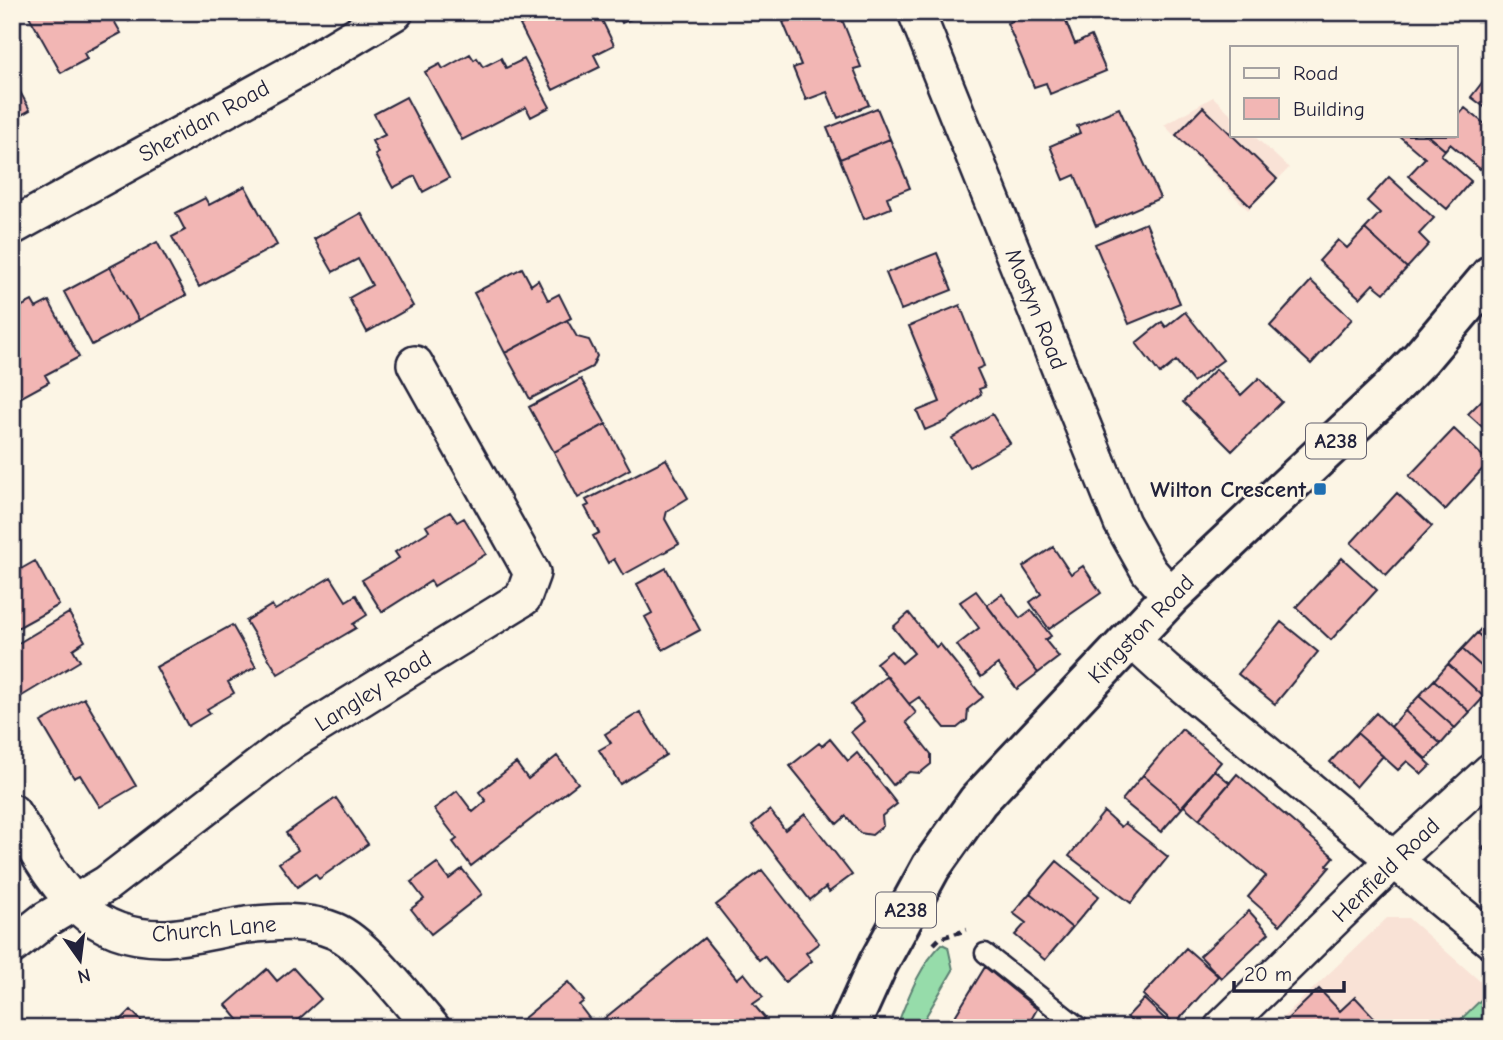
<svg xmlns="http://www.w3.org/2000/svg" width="1503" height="1040" font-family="'Comic Neue',sans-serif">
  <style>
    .built { fill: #f9e2d6 }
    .green { fill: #96dcaa; stroke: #5c7f72; stroke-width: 2 }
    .building { fill: #f2b6b4; stroke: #22223b; stroke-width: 2 }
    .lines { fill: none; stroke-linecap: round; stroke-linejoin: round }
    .lane-casing { stroke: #22223b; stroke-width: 23 }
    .street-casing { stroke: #22223b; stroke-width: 40 }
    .primary-casing { stroke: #22223b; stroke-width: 44 }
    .path { stroke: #22223b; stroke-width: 4.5; stroke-dasharray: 7 5; stroke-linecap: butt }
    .lane { stroke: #fcf5e5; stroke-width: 18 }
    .street { stroke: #fcf5e5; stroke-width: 35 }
    .primary { stroke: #fcf5e5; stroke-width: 38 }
    .poi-dot { fill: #1f6fb2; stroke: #fcf5e5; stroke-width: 2.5 }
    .labels { text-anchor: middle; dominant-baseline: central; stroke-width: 5; stroke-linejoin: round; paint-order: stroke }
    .shield { fill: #fcf5e5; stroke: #63616e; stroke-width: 2 }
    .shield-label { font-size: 21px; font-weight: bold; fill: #22223b }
    .street-label { font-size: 23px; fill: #22223b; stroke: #fcf5e5 }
    .poi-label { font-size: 23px; font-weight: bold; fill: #22223b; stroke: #fcf5e5; text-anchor: end }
  </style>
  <rect width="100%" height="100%" fill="#fcf5e5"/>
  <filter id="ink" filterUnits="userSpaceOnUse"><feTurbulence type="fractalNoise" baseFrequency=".0143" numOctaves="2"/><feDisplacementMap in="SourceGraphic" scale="14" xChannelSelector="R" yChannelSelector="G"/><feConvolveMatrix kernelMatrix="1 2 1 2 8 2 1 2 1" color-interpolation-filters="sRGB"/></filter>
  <g filter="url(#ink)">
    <path class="built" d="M1213 97 1232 115V135H1253L1289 168 1248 210 1164 125Z
      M1387 918H1408L1490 990 1452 1028H1272Z"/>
    <path class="green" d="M942 944 948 947 953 970 919 1028H896C908 998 919 966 942 944Z
      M1490 991 1491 1028H1452Z"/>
    <path class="building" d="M36 12H109L121 33 84 53 87 59 61 73 29 16Z
      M124 12H144L129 21Z
      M545 12H598L614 45 594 55 600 67 553 90 520 25Z
      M617 12H647L622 23Z
      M807 12H839L861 67 854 69 869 105 838 118 827 92 806 100 793 68 801 65 783 22Z
      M1033 12H1062L1075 44 1091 36 1106 71 1050 94 1046 83 1034 87 1007 23Z
      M470 54 474 60 477 58 483 67 501 58 506 68 524 59 550 107 531 117 526 107 462 140 425 72 440 64 443 69Z
      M1491 71V112L1471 97Z
      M12 77 30 110 12 120Z
      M406 97 449 178 423 192 415 176 393 188 375 155 378 153 372 141 385 135 374 114Z
      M1203 107 1277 179 1250 206 1176 135Z
      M877 108 890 139 840 159 827 128Z
      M1119 108 1160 198 1096 226 1075 175 1064 180 1050 146 1080 133 1077 126Z
      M1465 108 1491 129V157L1480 169 1450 144 1445 150 1427 135H1456V118Z
      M1398 135H1427L1445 150 1441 155 1471 181 1447 209 1408 176 1425 158Z
      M890 139 910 188 887 197 891 208 864 219 840 159Z
      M1389 177 1434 218 1419 234 1429 244 1407 268 1365 229 1380 213 1367 201Z
      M245 186 277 245 199 287 172 237 185 230 176 213 205 198 209 205Z
      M361 213 413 306 367 332 349 298 372 285 358 259 333 272 314 239Z
      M1146 223 1180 303 1129 324 1095 244Z
      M1365 229 1407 268 1384 293 1373 284 1360 298 1319 261 1338 240 1347 248Z
      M157 242 186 295 139 320 110 267Z
      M937 253 952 290 901 310 886 273Z
      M110 267 139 320 92 345 64 292Z
      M522 268 531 285 538 280 548 300 559 294 571 318 505 353 474 293Z
      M1311 281 1352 319 1311 364 1270 326Z
      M32 301 36 308 49 301 79 357 45 375 49 382 20 398 12 385V311Z
      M960 305 984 366 977 369 985 387 979 389 981 394 946 421 925 430 917 411 940 402 909 326Z
      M1185 312 1223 360 1193 382 1176 361 1160 374 1136 343 1162 322 1166 327Z
      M567 320 577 337 589 340 597 356 592 367 530 399 505 353Z
      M1216 369 1241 395 1259 378 1282 402 1232 451 1183 402Z
      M581 379 606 424 554 452 529 407Z
      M1491 391V435L1468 414Z
      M992 414 1010 443 969 467 952 438Z
      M606 424 630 469 578 498 554 452Z
      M1454 429 1489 462 1445 510 1409 476Z
      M666 459 688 498 667 511 665 519 679 544 623 575 614 559 608 563 593 536 599 533 585 507 589 505 586 500Z
      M1397 493 1432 526 1386 575 1351 543Z
      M450 512 457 522 464 518 486 554 434 586 431 581 382 612 362 580 399 558 395 552 429 531 426 526Z
      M1053 547 1071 574 1083 566 1101 593 1049 629 1030 602 1041 594 1023 567Z
      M1342 558 1377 590 1331 640 1296 607Z
      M35 561 59 605 12 631V574Z
      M666 568 700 630 663 650 645 617 652 613 637 584Z
      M331 577 346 601 356 595 367 615 353 624 356 628 278 674 246 621 272 605 275 610Z
      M976 591 1038 673 1017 689 998 664 981 677 957 645 979 628 960 602Z
      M1002 594 1020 618 1031 610 1051 636 1045 640 1059 657 1038 673 987 605Z
      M69 613 85 641 73 649 80 661 17 699 12 691V647Z
      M909 613 936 647 940 644 983 697 968 709 967 720 957 728H945L919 697 909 704 876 663 891 651 902 663 914 653 893 627Z
      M1491 618V646L1477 633Z
      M1281 622 1318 652 1275 704 1238 674Z
      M232 625 256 667 228 682 234 693 207 709 210 713 188 726 156 667Z
      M1477 633 1491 646V675L1462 649Z
      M1462 649 1491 675V690L1484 697 1448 664Z
      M1448 664 1484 697 1470 712 1434 680Z
      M887 676 916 713 906 722 931 754V764L920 773 909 772 893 785 851 732 864 721 851 705Z
      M1434 680 1470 712 1455 728 1419 696Z
      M1419 696 1455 728 1441 744 1405 711Z
      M84 698 136 786 100 807 80 775 74 778 41 722Z
      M1405 711 1441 744 1426 759 1391 727Z
      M640 712 666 755 620 784 599 750 611 743 605 734Z
      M1376 713 1431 765 1422 774 1407 761 1398 770 1357 733Z
      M1182 729 1221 762 1182 808 1143 775Z
      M1357 733 1383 756 1356 787 1330 762Z
      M830 739 848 761 857 753 897 804 882 816 883 826 872 835 860 833 846 816 837 824 790 766 819 743 822 746Z
      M557 756 578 783 471 866 453 842 457 839 434 809 457 791 473 812 486 801 479 792 516 763 528 779Z
      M1214 770 1230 783 1199 819 1183 805Z
      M1237 774 1334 857 1327 865 1330 867 1280 925 1248 897 1266 876 1199 819Z
      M1143 775 1182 808 1161 832 1122 800Z
      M336 798 368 844 319 879 315 874 297 887 279 863 298 850 286 833Z
      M770 810 785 830 805 814 852 875 829 892 826 887 810 900 752 825Z
      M1104 812 1121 827 1125 823 1168 857 1131 903 1069 856Z
      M1491 840V857L1482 848Z
      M1057 861 1099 896 1072 928 1030 893Z
      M437 863 449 879 462 869 482 894 431 934 411 909 424 899 411 882Z
      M762 870 819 943 806 953 812 961 785 982 764 956 759 960 716 905Z
      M1030 893 1072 928 1045 960 1015 935 1026 923 1013 913Z
      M1249 911 1269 933 1221 978 1200 956Z
      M704 938 737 979 744 973 763 997 753 1004 765 1018 753 1028H521L518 1023 568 982 584 1001 579 1005 595 1026Z
      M1186 948 1218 976 1175 1024 1143 995Z
      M985 967 1037 1009 1027 1027 1014 1020 1009 1028H970L954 1018Z
      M293 968 321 999 289 1028H245L226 1005 267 969 277 981Z
      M1319 989 1340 1011 1355 997 1384 1028H1278Z
      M1144 999 1172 1026 1170 1028H1139L1127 1017Z
      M131 1010 148 1028H113Z
      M954 1018 970 1028H948Z"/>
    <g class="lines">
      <defs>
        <path id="lane" d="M985 953 1080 1028"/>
        <path id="street" d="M916 12 1122 523 1149 571 1171 596
          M12 227 303 67 395 12
          M1131 639 1165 670 1491 940
          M12 812C52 873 77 938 162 938 190 938 218 929 246 925 275 922 307 919 335 931 365 944 409 1002 432 1028
          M12 946 45 920 106 884 292 741 523 598 532 573 415 364
          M1222 1028 1395 859 1491 771"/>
        <path id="primary" d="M849 1028 878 964 931 867 978 801 1171 596 1389 391 1421 358 1491 275"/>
      </defs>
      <use href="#lane" class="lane-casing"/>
      <use href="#street" class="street-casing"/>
      <use href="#primary" class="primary-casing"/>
      <path class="path" d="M934 944 940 938 967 930"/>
      <use href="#lane" class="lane"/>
      <use href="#street" class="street"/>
      <use href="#primary" class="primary"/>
    </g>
  </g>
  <rect class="poi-dot" x="1313" y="482" width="14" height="14" rx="3.5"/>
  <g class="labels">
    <g class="shield">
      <rect x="1306" y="423.5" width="60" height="35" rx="5"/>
      <rect x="876" y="892.5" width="60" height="35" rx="5"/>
    </g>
    <g class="shield-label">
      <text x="1336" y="441">A238</text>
      <text x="906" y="910">A238</text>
    </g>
    <g class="street-label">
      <text transform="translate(204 121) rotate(-29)">Sheridan Road</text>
      <text transform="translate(1036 309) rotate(68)">Mostyn Road</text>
      <text transform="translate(1141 629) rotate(-46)">Kingston Road</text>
      <text transform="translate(373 691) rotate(-32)">Langley Road</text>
      <text transform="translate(1386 870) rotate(-44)">Henfield Road</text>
      <text transform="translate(214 929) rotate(-5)">Church Lane</text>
    </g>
    <g class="poi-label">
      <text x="1306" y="489">Wilton Crescent</text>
    </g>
  </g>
  <rect width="1503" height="1040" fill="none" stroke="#fcf5e5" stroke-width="42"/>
  <rect x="21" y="21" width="1461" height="998" fill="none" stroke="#22223b" stroke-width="2.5" filter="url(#ink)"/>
  <rect x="1230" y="46" width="228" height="91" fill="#fcf5e5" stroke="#a5a1a1" stroke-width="2"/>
  <rect x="1244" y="68" width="35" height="10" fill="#fcf5e5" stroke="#a5a1a1" stroke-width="2"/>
  <text x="1293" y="80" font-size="21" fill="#22223b">Road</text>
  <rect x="1244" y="98" width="35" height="21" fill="#f2b6b4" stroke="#a5a1a1" stroke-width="2"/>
  <text x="1293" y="116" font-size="21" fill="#22223b">Building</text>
  <g transform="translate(80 960) rotate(166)" stroke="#fcf5e5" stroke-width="5" paint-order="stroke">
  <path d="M0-5L12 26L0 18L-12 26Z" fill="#22223b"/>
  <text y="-10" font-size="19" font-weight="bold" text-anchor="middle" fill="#22223b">N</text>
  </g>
  <path d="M1234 981v10h110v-10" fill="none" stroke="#22223b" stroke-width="3.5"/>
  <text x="1244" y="981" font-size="21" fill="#22223b" stroke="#fcf5e5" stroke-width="5" paint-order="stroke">20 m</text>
</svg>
